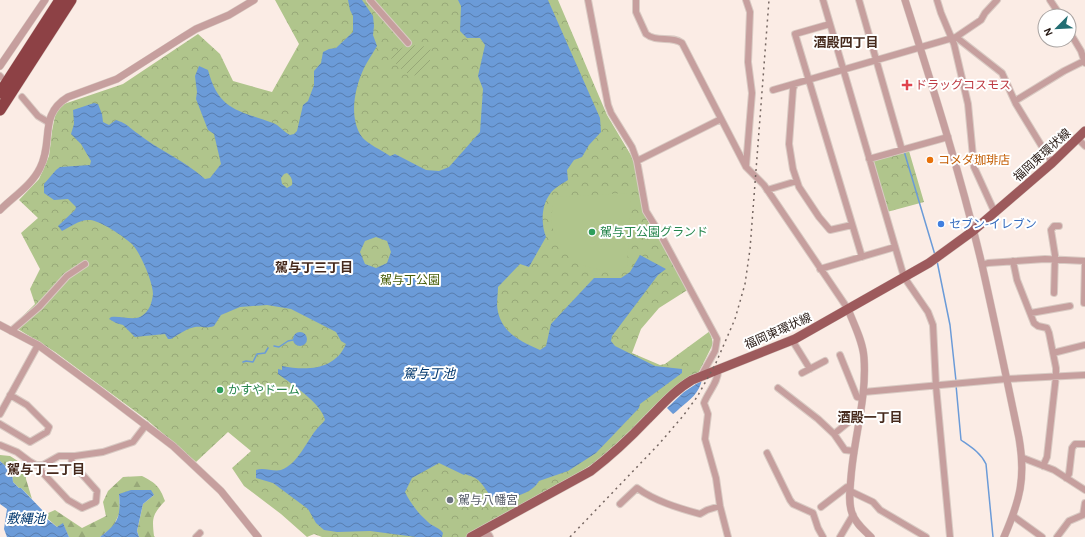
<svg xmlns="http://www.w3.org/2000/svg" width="1085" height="537" font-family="'Alegreya Sans','Noto Sans JP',sans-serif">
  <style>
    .forest { fill: url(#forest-firs) }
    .park { fill: url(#park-crowns) }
    .garden { fill: url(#garden-furrows) }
    .pitch { fill: #b0c58c }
    .water { fill: url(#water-waves); fill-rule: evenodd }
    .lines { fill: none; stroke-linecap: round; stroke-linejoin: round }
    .stream { stroke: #6b9bd8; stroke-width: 1.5 }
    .minor-casing { stroke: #d9cac3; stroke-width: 8 }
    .tertiary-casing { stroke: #d9cac3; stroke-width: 8 }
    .primary-casing { stroke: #d9cac3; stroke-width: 10 }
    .motorway-casing { stroke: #d9cac3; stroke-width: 12 }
    .minor { stroke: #c69f9e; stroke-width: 6 }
    .tertiary { stroke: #c69f9e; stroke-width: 7 }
    .primary { stroke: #9d5a5c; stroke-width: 9 }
    .motorway { stroke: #8d4145; stroke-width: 11 }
    .rail { stroke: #766762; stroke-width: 1.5; stroke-dasharray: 2 4; stroke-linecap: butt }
    .health-dot { fill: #e0444e; stroke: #fff; stroke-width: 1.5 }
    .food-dot { fill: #e8710a; stroke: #fff; stroke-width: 1.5 }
    .shop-dot { fill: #3f7fe0; stroke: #fff; stroke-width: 1.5 }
    .leisure-dot { fill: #2e9e5b; stroke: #fff; stroke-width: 1.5 }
    .worship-dot { fill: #6b7280; stroke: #fff; stroke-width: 1.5 }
    .labels { text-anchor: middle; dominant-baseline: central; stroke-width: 4; stroke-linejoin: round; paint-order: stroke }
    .health-label { font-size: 12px; fill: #be3a42; stroke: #fff; text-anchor: start }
    .street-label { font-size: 12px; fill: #261813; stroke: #fff }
    .food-label { font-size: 12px; fill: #c56008; stroke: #fff; text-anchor: start }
    .shop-label { font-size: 12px; fill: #366cbe; stroke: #fff; text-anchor: start }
    .leisure-label { font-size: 12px; fill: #27864d; stroke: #fff; text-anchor: start }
    .park-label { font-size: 12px; fill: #485e09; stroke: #fff }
    .worship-label { font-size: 12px; fill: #5b616d; stroke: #fff; text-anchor: start }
    .neighbourhood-label { font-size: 13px; font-weight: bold; fill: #45291c; stroke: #fff }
    .water-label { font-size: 13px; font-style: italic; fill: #02376d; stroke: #fff }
  </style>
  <defs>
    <pattern id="forest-firs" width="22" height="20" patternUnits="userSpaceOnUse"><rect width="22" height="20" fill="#b0c58c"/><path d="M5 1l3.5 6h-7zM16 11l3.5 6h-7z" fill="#97a878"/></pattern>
    <pattern id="park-crowns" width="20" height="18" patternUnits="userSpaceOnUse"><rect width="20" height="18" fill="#b0c58c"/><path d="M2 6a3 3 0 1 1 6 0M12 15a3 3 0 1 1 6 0" fill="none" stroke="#97a878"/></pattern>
    <pattern id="garden-furrows" width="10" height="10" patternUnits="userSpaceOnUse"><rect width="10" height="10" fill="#b0c58c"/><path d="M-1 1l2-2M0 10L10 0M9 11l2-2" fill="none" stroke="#97a878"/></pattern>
    <pattern id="water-waves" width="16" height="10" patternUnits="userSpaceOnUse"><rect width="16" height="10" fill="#6b9bd8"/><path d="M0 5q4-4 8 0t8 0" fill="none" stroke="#587dae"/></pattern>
  </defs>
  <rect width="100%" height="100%" fill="#fbece5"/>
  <path class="forest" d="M0 455 10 456 21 463 25 468 26 479 32 499 21 488H19L13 482 12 472 0 461Z
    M142 476C156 483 160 487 165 501 152 515 152 518 154 536L155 537H139L137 531 143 504 154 495 119 494 120 512 113 527 100 537H69L63 524 57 527 47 518 46 514 55 510 82 528 106 516 103 502 108 491 123 477Z"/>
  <path class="park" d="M275 0H558L607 115 635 162 645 211 689 289 659 308 641 329 632 353 660 365 665 364 710 331 713 344 698 374 609 453 565 482 469 536 465 537H322L314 534 307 537 281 514 244 486 232 468 251 451 228 432 196 462 147 420 55 352 13 326 35 304 30 289 40 269 21 233 38 218 19 200 39 179 49 156 52 131 56 111 64 104 123 84 198 34 220 54 233 81 272 92 299 44Z
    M909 151 924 202 887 212 872 161Z"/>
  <path class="garden" d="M409 44 411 46C417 44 426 46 431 50 431 52 430 54 430 56 429 59 431 62 430 65 429 70 425 73 421 74 408 80 398 65 390 57L395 52Z"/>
  <path class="pitch" d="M626 193 631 199 627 266 619 271 600 270 582 265 567 255 557 242 551 222 553 202 557 197Z"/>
  <path class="water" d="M348 0H362L373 16 374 26 373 35 377 46C373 53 368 60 364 68 355 87 348 117 362 137 366 143 383 151 390 156L395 154 426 170 439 171 449 167 480 132 483 89 478 76 485 45 480 38H467L460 31 461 6 458 0H548L600 118 601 132 589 145 582 157 574 160 567 170 568 180C562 184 554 188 550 194 541 206 541 224 546 237L529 267 520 264 498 287C498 295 496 304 498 312 503 334 522 342 540 350L546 346 551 324 594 278H621L630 272 640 255 666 269 658 275 612 336 611 341 615 346 655 366 682 369V373L640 404 639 408 596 453 568 471 539 481C532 493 518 496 506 498H504V494L501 495 503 499C488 499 488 490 480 482 476 477 470 476 465 474L464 475 439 463 412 478 405 492C411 504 418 513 428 522 433 527 439 527 443 533L442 537H416L370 531 337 532 324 530 316 523 308 509 273 483 256 478V470C264 467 273 472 281 470 298 464 306 442 316 430 319 426 322 424 325 420 322 404 292 384 278 374V369L282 370V366C307 371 335 370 346 344L341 341 336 332 291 309 267 305 240 307 221 315 214 326C206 329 203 326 195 327 187 328 178 335 171 339H168L165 334 135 337 123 325 116 323 109 319 111 317C120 315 136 322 143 315 150 310 152 302 153 294 153 282 140 252 132 244 123 236 101 221 90 220 80 219 70 227 62 231L58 226 75 210 76 207 68 199 54 200 44 193V184L56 170 60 167 90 165 91 161 81 144 71 134 74 124 73 110 94 103 98 104 102 114 103 122 109 125 116 120C128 124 127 126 137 133 158 150 184 160 205 179L210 178 221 164 214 134 208 130 196 99 197 92 195 76 199 66 208 70C219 111 238 110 273 123 279 125 284 132 290 135L294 134 297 131 303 105 308 101 314 85V71L321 63 323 52 329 49 336 48 353 32V16L350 10ZM287 173C291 176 293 180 292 185L287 188 282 184 281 178 284 174ZM376 237 387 241 391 252 387 263 376 268 365 264 360 252 365 241Z
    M293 339a7 7 0 1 1 14 0a7 7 0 1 1-14 0Z
    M702 380C699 393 690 400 680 408 678 410 676 412 673 414L667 408 684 392Z
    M0 461 12 472 13 482 19 488H21L46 514 47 519 57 527 63 523 69 537H7L4 529 7 509 0 504Z
    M131 490H151L154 495 143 504 137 531 139 537H100C118 523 121 518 119 494Z"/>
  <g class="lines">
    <path class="stream" d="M904 151 935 255
      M937 261 950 325 956 381
      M274 346 279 347 288 341 293 340
      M243 362 246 361 253 362 257 354 265 353 268 348
      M956 385 961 440C971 447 981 453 986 464L993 537"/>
    <defs>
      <path id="minor" d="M370 0 408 43
        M588 0 608 105 611 113 632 147 637 161 646 211 662 237 717 339 715 351 701 376
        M636 0V12L646 34C657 43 671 35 682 43L746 167 764 185 848 309
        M746 0 750 12 748 62 752 93 746 166
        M823 0 904 277 928 312 933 325 936 386 950 537
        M859 0 902 150
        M937 0 941 13 954 44 968 104 974 167 995 213
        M1050 0 1058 12 1059 16
        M830 24 795 34 862 257
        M1069 31 1081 51 1085 63
        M956 37 981 20 985 13 997 0
        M0 76 1 77
        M795 84 793 89 789 144 793 169 799 187 819 217 830 230 852 225
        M773 90 956 37 1002 73 1016 104 1052 163
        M22 97 38 116 48 122
        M1015 101 1064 71 1084 61
        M1078 139 1085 146
        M869 159 948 137
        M637 161 721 119
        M767 190 797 181
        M1013 261 1017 280 1034 323 1038 326 1047 328 1049 333 1056 368V376L1047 457 1043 466
        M982 265 988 263 1045 259 1085 261
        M820 269 895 247
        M1054 293 1055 255 1051 230 1054 226H1059
        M1084 303 1085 261
        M1031 313 1070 306
        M11 331 39 307 67 276 85 264
        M792 340 810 369
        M1053 353 1085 345
        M840 355 857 397 862 398
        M718 370C719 381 708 392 704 403L708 414 705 439 716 478 720 506 728 537
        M802 373 825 361
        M778 388 818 419 834 434 845 450 854 451
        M864 392 1006 379 1085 375
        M0 414 38 345
        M0 424 30 442 47 432 49 427 27 405 10 395
        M834 434 855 417H859
        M0 445 17 452 29 461 36 465H43L59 456H75L103 452 133 442 146 425
        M767 453 790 500 793 504 813 513 818 528 823 537
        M1023 458 1054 470 1085 490
        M40 465 41 471 68 500 82 508 96 502 97 491 72 463 71 456
        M1066 478 1069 474 1072 448 1075 444H1085
        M850 491 873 502 880 510 926 537
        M620 504 637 488C655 501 678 508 700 514L707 510 720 506
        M821 507 847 487H850
        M1013 516 1042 537
        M196 537 200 533
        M484 537 489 535 490 537
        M840 537 853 515
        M1057 537 1069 521 1083 515 1085 503"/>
      <path id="tertiary" d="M905 0C933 88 961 176 982 265 995 323 1007 380 1019 438 1026 478 1020 500 1004 537
        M0 66 45 0
        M0 210C13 197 32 185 40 168 54 141 38 115 68 97L117 79 183 37 196 29 229 15 254 0
        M848 309C854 325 863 341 864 358 867 398 854 437 851 477 850 489 848 502 852 513 855 523 864 530 871 537
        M0 325 38 345 98 389 173 446 221 491 258 537"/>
      <path id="primary" d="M471 537 591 471C612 455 630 438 648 419 662 405 675 390 692 380L795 339 929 263 973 231 1052 163 1085 131"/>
      <path id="motorway" d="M0 93 60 0
        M0 110 71 0"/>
    </defs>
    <use href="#minor" class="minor-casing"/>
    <use href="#tertiary" class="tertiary-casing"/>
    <use href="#primary" class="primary-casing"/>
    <use href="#motorway" class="motorway-casing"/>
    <use href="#minor" class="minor"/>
    <use href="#tertiary" class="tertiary"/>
    <use href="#primary" class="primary"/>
    <use href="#motorway" class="motorway"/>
    <path class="rail" d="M570 537 659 444 683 416 697 397 715 365 735 319 745 284 750 249 769 0"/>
  </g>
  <path class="health-dot" d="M905 79h4v4h4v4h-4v4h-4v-4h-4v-4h4z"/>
  <circle class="food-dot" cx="930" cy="160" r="4"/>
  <circle class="shop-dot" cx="941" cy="224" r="4"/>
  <g class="leisure-dot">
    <circle cx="592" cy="232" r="4"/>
    <circle cx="220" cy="390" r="4"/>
  </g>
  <circle class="worship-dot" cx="450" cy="500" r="4"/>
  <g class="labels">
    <g class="health-label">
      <text x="915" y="85">ドラッグコスモス</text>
    </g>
    <g class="street-label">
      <text transform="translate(1042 155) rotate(-42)">福岡東環状線</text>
      <text transform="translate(778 331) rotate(-24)">福岡東環状線</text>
    </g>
    <g class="food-label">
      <text x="938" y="160">コメダ珈琲店</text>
    </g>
    <g class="shop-label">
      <text x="949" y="224">セブン-イレブン</text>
    </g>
    <g class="leisure-label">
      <text x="600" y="232">駕与丁公園グランド</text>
      <text x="228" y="390">かすやドーム</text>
    </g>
    <g class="park-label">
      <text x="410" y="280">駕与丁公園</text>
    </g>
    <g class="worship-label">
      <text x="458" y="500">駕与八幡宮</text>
    </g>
    <g class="neighbourhood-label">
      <text x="846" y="43">酒殿四丁目</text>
      <text x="314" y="268">駕与丁三丁目</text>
      <text x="870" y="418">酒殿一丁目</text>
      <text x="46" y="470">駕与丁二丁目</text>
    </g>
    <g class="water-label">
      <text x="429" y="374">駕与丁池</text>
      <text x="26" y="519">敷縄池</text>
    </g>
  </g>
  <g transform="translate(1057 28) rotate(246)"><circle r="19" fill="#ffffff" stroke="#a8a3a1"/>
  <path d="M0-3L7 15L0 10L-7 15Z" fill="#236e73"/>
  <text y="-6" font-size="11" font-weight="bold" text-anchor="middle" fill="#261813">N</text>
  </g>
</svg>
